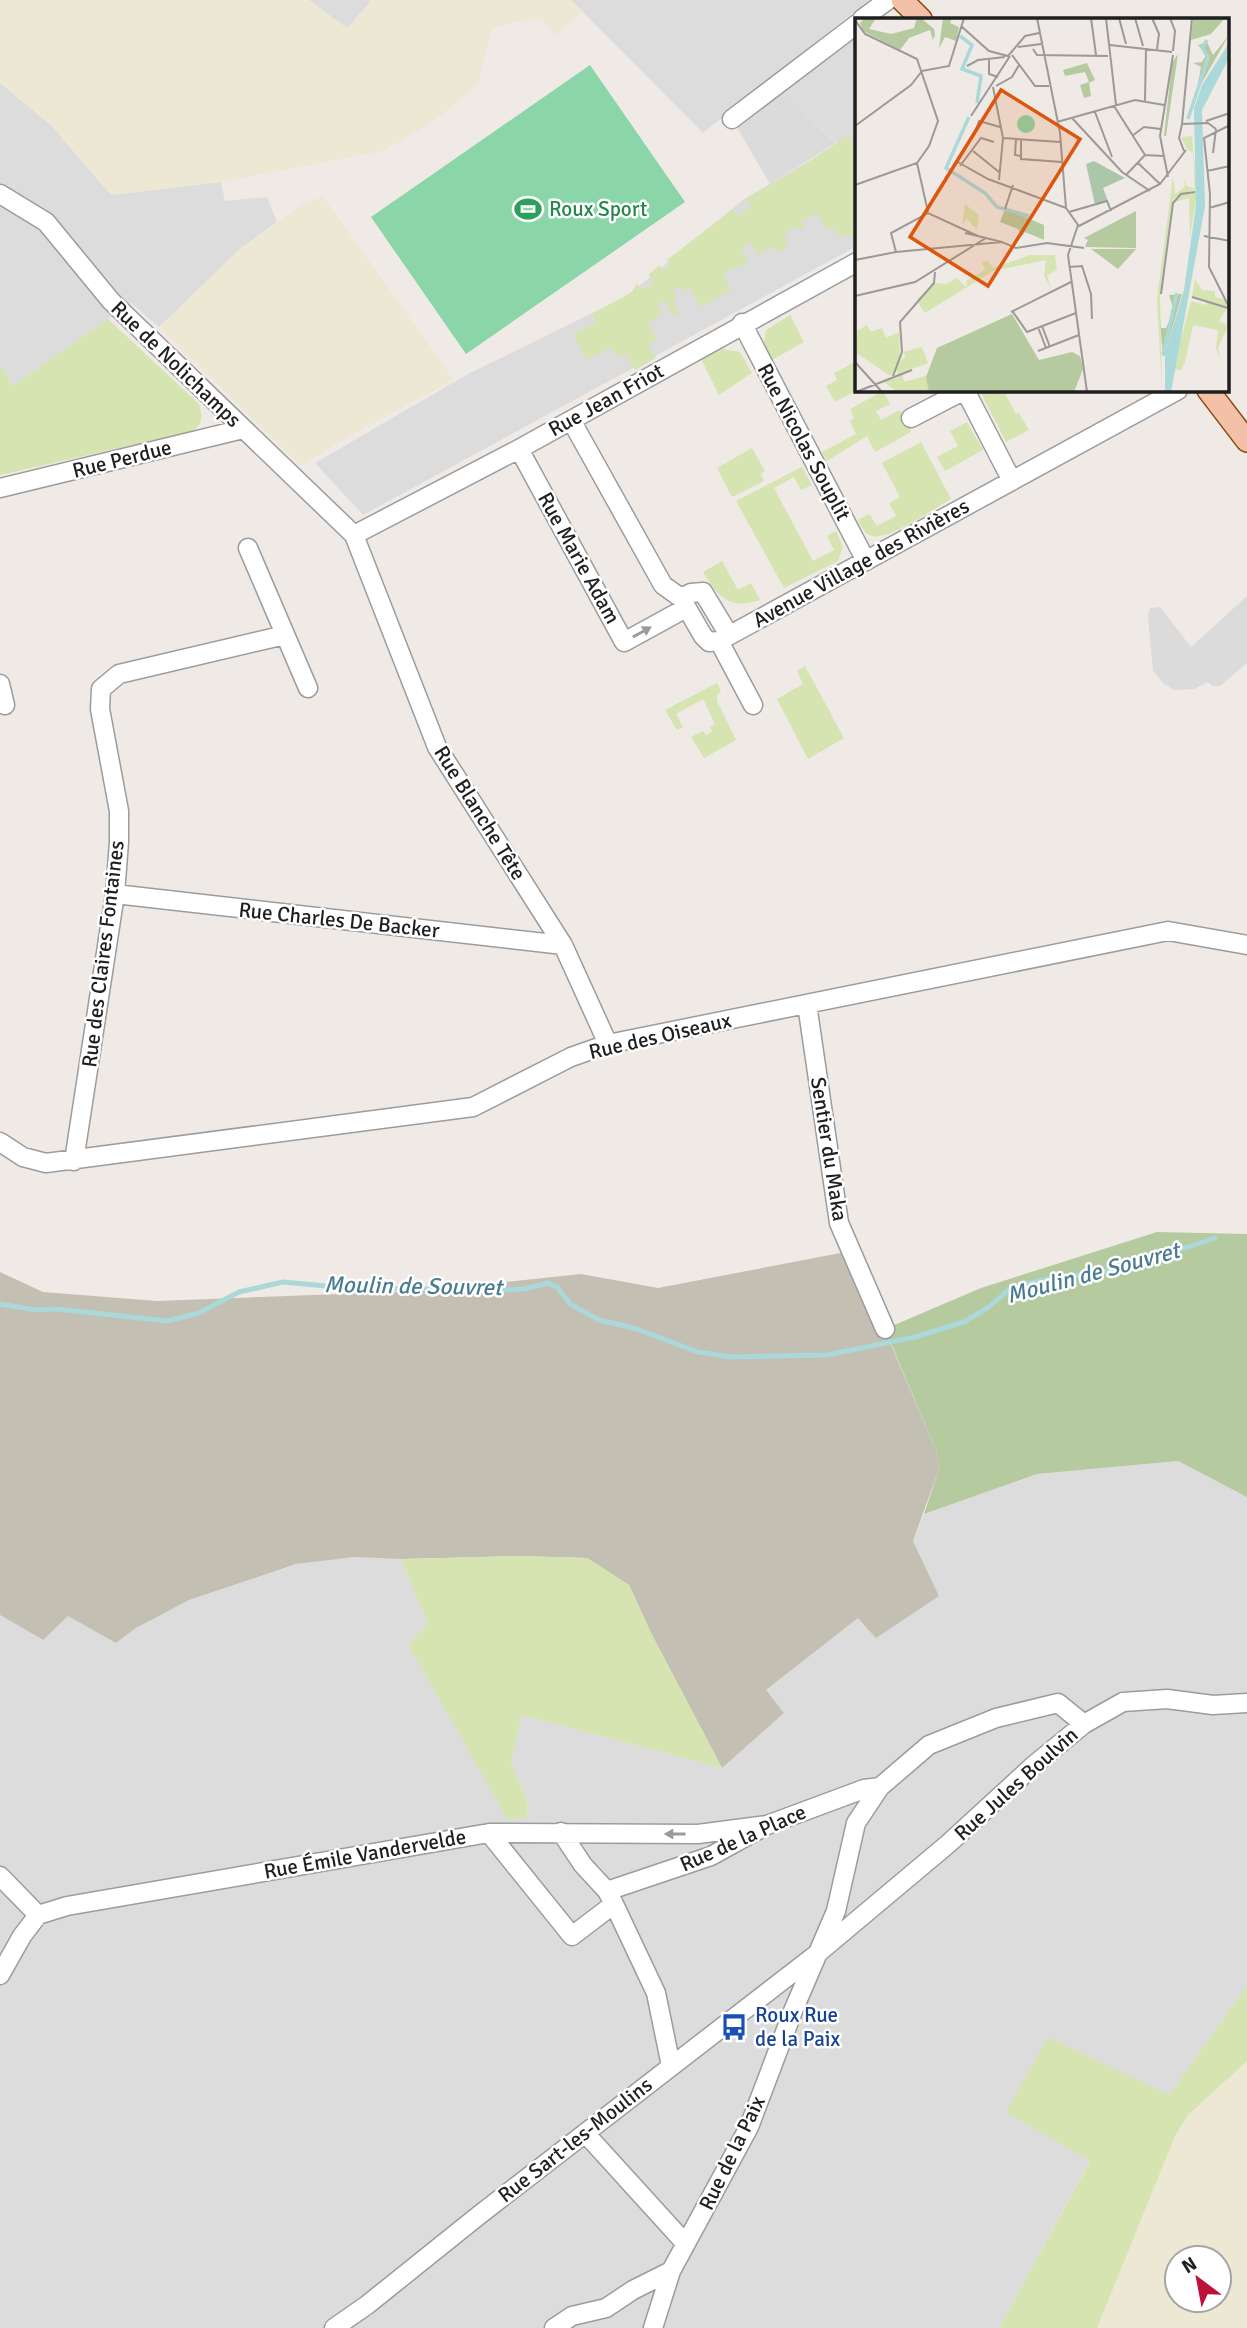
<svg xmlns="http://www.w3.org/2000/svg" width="1247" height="2328" font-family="Signika,sans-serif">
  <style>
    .residential { fill: #dddcdc }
    .construction { fill: #c3bfb2 }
    .farmland { fill: #ece8d3; fill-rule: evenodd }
    .grass { fill: #d5e4b1 }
    .forest { fill: #b5ca9f }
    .pitch { fill: #8bd6a9 }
    .parking { fill: #dbdbdb }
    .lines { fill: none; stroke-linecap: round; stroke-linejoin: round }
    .stream { stroke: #abd8d8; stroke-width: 5 }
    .minor-casing { stroke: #9c9c9c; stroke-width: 21 }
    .major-casing { stroke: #8c460e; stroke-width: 24 }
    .minor { stroke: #fff; stroke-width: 18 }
    .major { stroke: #f3c1a7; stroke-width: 21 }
    .oneway { fill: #9a9a9a }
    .labels { text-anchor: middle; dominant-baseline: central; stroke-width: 5; stroke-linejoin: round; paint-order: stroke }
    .leisure-label { font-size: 21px; fill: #27864d; stroke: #fff; text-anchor: start }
    .street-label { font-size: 21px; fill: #1f1f1f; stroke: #fff }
    .transit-label { font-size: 21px; fill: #164399; stroke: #fff; text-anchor: start }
    .water-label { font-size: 23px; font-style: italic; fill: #4a7c90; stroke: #fff }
    .inset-river { fill: none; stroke: #abd8d8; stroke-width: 3.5 }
    .inset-road { fill: none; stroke: #9c9996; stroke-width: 2 }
    .view { fill: #de560d; fill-opacity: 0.15; stroke: #de560d; stroke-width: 3.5 }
    .inset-edge { fill: none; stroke: #1f1f1f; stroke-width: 3.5 }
  </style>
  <rect width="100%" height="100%" fill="#efeae6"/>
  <path class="residential" d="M309 0H372L347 29Z
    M571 0H869L703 133Z
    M857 35V246L363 515 315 463 468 374 627 296 744 199 838 144 781 92Z
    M0 83 51 125 111 195 221 182 225 201 267 197 277 222 241 248 159 327 131 303 13 386 0 365Z
    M1178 1461 1247 1497V1986L1169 2095 1048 2038 1090 2160 999 2328H0V1615L42 1640 68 1615 116 1643 136 1628 189 1600 296 1564 355 1557 401 1559 428 1624 408 1644 509 1820 528 1816 527 1800 511 1762 522 1715 722 1768 784 1713 765 1691 859 1617 939 1596 913 1541 924 1514 1037 1474Z"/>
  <path class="construction" d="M851 1251 936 1450 939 1469 913 1541 939 1596 876 1638 858 1618 766 1690 784 1713 722 1768 651 1633 629 1585 587 1558 517 1556 401 1559 355 1557 296 1564 189 1600 136 1628 116 1643 68 1616 43 1640 0 1615V1272L43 1292 157 1301 420 1291 581 1274 658 1288Z"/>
  <path class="farmland" d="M0 0H309L347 28 372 0H571L583 12 556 35 540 18 496 26 491 32 478 84 434 121 383 151 221 182 111 195 51 125 0 83Z
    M323 196 454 380 347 437 301 466 159 327 241 248 299 207Z
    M1247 2061V2328H1097L1175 2136 1187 2116ZM1177 2258H1219V2300H1177Z"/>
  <path class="grass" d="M849 135 857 151V219L850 223 856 234 851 237 848 233 841 238 834 227 828 230 817 213 802 221 805 227 800 230 797 227 787 230 785 237 787 246 778 253 773 246 758 255 750 242 741 249 748 263 731 269 723 275 731 290 700 307 691 288 685 291 680 286 673 291 677 299 673 302 679 313 674 316 664 301 657 304 662 314 648 323 657 339 648 345 656 358 635 370 625 354 617 357 611 347 587 360 573 335 596 322 592 314 632 292 637 283 641 290 653 283 649 274 660 265 663 271 670 267 667 260 733 209 737 216 751 207 747 198 794 171Z
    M790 315 804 342 772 360 764 342 766 330Z
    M108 319 199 404C203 418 203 425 190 432L0 475V365L13 386Z
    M722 349 740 352 752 373 719 395 701 359Z
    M857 361V390L835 402 826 386 837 380 834 373Z
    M1003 390 1016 414 1019 413 1029 430 1006 442 980 391Z
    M883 391 890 404 876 411 881 420 900 410 911 432 875 452 867 436 827 461 822 452 856 434 850 421 854 418 850 409Z
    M967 422 983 450 945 471 937 457 958 446 950 431Z
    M921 442 951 499C936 507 888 541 872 536 864 534 862 527 858 520L869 514 877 526 896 516 889 503 900 497 882 463Z
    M752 448 765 471 761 474 764 481 732 497 717 468Z
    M802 467 812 485 801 490 794 477 774 488 813 561 834 550 827 536 836 531 843 547 838 561 784 588 736 501Z
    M722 561 738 590 751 583 760 600C729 610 718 597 703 572Z
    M805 666 844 738 808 759 777 699 803 684 797 671Z
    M717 683 721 692 717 695V701L736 740 704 758 691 737 703 731 706 735 712 732 710 727 715 724 703 699 676 714 683 727 677 730 665 710Z
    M517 1556 587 1558 629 1585 651 1633 722 1768 522 1715 511 1762 527 1800 528 1817 508 1820 408 1644 428 1624 401 1559Z
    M1247 1986V2061L1187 2116 1175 2136 1097 2328H999L1090 2161 1006 2112 1048 2037 1169 2095Z"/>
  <path class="forest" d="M1157 1232 1247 1234V1497L1178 1461 1037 1474 924 1514 939 1469 936 1450 885 1329 981 1288Z"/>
  <path class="pitch" d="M590 65 685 202 466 354 371 217Z"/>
  <path class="parking" d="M781 92 836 143 770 184 732 119Z
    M1247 596V663L1220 686H1213L1207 682 1194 689 1175 690 1164 684 1153 671 1148 617 1150 608 1160 607 1191 647Z"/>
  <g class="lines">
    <path class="stream" d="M0 1304 36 1310 57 1309 167 1321 199 1313 239 1292 283 1282 347 1288 504 1290 524 1289 548 1283 557 1287 570 1304 599 1320 634 1328 698 1352 732 1357 827 1355 915 1337 964 1322 989 1307 1008 1290 1042 1280 1122 1269 1215 1238"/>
    <defs>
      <path id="minor" d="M862 19 888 0
        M732 119 857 24
        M0 194 46 222 111 301 354 535 437 747 563 945 608 1044
        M742 323 866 561
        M911 418 965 390 1012 481
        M571 420 663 585 681 598 703 636 709 642 719 641 1178 390
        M519 449 624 642 686 608
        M0 488 243 429
        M354 535 519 449 857 262
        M248 548 308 688
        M681 598 691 593 703 592 729 635
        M719 641 753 705
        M0 684 5 705
        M115 894 563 945
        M807 1004 839 1223 885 1329
        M0 1142 23 1157 46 1163 473 1107 571 1057 608 1044 1168 931 1247 945
        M74 1161 115 894 119 842V811L100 709 101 689 119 674 285 635
        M561 1832 583 1865 607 1891 614 1904 656 1993 671 2066
        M489 1833 572 1936 614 1904
        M0 1876 38 1915
        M607 1891 711 1856 767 1825 864 1789 880 1787
        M0 1975 22 1936 38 1915 67 1906 489 1833 698 1834 767 1825
        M585 2133 685 2243
        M334 2328 367 2305 478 2216 818 1953 948 1844 1034 1765 1084 1724 1123 1702 1167 1699 1213 1705 1247 1703
        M554 2328 572 2316 606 2308 633 2290 671 2271
        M653 2328 671 2271 749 2127 793 2011 836 1911 856 1823 880 1787 929 1745 996 1718 1058 1703 1084 1724"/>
      <path id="major" d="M902 0 921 19
        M1208 390 1247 441"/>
    </defs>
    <use href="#minor" class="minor-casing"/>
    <use href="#major" class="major-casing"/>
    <use href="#minor" class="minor"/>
    <use href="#major" class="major"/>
  </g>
  <defs><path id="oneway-solid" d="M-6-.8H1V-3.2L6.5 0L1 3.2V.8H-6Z" transform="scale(1.75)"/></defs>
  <g class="oneway">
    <use href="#oneway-solid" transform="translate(642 632) rotate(-29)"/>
    <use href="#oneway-solid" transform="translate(675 1834) rotate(180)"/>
  </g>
  <defs>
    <symbol id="stadium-bare" viewBox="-9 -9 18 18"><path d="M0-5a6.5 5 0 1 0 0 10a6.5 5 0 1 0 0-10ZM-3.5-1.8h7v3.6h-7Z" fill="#2e9e5b" stroke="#fff" stroke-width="2.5" paint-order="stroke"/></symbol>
    <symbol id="bus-bare" viewBox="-9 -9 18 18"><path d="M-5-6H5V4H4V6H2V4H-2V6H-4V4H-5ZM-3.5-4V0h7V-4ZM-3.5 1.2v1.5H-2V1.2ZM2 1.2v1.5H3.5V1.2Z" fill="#1a4fb4" stroke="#fff" stroke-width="2.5" paint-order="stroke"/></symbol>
  </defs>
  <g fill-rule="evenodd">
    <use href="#stadium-bare" x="509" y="190" width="38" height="38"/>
    <use href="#bus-bare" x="715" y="2008" width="38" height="38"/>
  </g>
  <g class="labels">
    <g class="leisure-label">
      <text x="549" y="209">Roux Sport</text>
    </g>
    <g class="street-label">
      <text transform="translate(176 364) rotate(44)">Rue de Nolichamps</text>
      <text transform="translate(606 400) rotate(-29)">Rue Jean Friot</text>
      <text transform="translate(804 442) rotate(62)">Rue Nicolas Souplit</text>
      <text transform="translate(122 459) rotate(-14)">Rue Perdue</text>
      <text transform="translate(579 558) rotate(61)">Rue Marie Adam</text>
      <text transform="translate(861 563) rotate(-29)">Avenue Village des Rivières</text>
      <text transform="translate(480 813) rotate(58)">Rue Blanche Tête</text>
      <text transform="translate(339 920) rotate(6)">Rue Charles De Backer</text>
      <text transform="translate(103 954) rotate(-83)">Rue des Claires Fontaines</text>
      <text transform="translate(660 1036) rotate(-13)">Rue des Oiseaux</text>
      <text transform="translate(829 1149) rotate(81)">Sentier du Maka</text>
      <text transform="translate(1016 1784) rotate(-42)">Rue Jules Boulvin</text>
      <text transform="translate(743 1838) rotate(-24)">Rue de la Place</text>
      <text transform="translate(365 1854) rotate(-10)">Rue Émile Vandervelde</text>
      <text transform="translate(575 2140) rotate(-38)">Rue Sart-les-Moulins</text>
      <text transform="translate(732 2153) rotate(-64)">Rue de la Paix</text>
    </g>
    <g class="transit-label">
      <text x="755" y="2015">Roux Rue<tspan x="755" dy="24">de la Paix</tspan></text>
    </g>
    <g class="water-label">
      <text transform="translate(1093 1273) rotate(-15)">Moulin de Souvret</text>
      <text transform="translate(413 1286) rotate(1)">Moulin de Souvret</text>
    </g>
  </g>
  <g transform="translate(855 18)">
    <rect width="374" height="374" fill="#efeae6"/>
    <path d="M337 118 342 175 335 219 334 180 320 184 327 176 340 175 338 135 332 131 333 120 332 131 326 119ZM318 158 320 176 330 169 329 160 332 168 340 171 318 181 305 279 307 374 302 281ZM110 186 124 197 122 212 112 201 107 207ZM175 237H200L202 252 192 257 196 271 189 258 191 242 138 253 70 295 65 288 62 281 80 265 91 266 102 260 111 269 112 262 130 252 127 245 132 242 138 250ZM340 261 347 272 360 273V279L371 282 372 290 364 303 373 308 363 330 365 340 361 331 363 312 338 307 330 344 326 352 318 351 336 283 351 287 352 283 337 278ZM12 307 16 314 27 310 31 320 44 314 45 343 51 339 48 334 67 329 73 345 46 355 50 364 72 357 74 374H42L28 363 43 360 42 352 35 358 3 336 0 339V314Z" fill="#d5e4b1"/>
    <path d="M10 0H21L14 11 36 16 59 10 62 0H76L67 1 79 11 80 17 78 22 75 12 54 20 45 32 8 13 5 5ZM88 0H97L95 5 104 9 101 23 90 19 84 30ZM338 0H370L356 16 336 22ZM374 17 346 66 343 65 346 49 338 45 347 44 351 37 343 27 352 24 358 37ZM323 36 311 118H309L317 45ZM232 45 240 62 234 65 236 78 229 80 225 67 234 64 230 54 210 58 208 52ZM150 191 189 207V222L170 214 167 218 163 211 145 204ZM281 193V230L230 229 233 222 229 220ZM236 231H281L263 251ZM327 276 309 338H308L304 292 306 310H311L319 293 314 277ZM157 296 184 342 217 334 225 338 228 351 219 374H74L71 359 82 330Z" fill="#b5ca9f"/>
    <path d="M239 143 270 160 248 170 253 183 240 187 231 146Z" fill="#abc6a9"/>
    <path d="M162 106a9 9 0 1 1 18 0a9 9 0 1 1-18 0Z" fill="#8bd6a9"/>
    <path d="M374 25V40L347 92 350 188 316 374H310V335L329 272 341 187 339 91 347 67Z" fill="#abd8d8"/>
    <path class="inset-river" d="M105 18 117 27 107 51 126 58 122 85M114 99 91 150 130 175 142 189 174 198M333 101 353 40 347 29 352 22M308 337 322 275"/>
    <path class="inset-road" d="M182 0 205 115 211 190 223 207 213 237 232 374M236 0 241 37M251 0 261 87M264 0 271 26M280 0 288 28M297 0 304 16 302 31M315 0 320 13 318 33M0 2 10 16 62 41 83 103 74 128 62 145 0 167M106 8 134 33 153 38 170 18 184 15M255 27 317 34M163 29 186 26M178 31 182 37 253 38M157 37 180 68H194M134 40V56L143 59M112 48 123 42 150 39M67 53 94 48 109 0M141 68 157 59 164 47M138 69 148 120 144 162M290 83 291 30M259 88 290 137M240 94 257 139M116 98 155 38M217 100 267 154 295 173M351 103 375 95M202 104 280 82 309 87M327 106 337 0M375 107 349 120 355 176 354 249 375 291M0 108 56 67 67 53M119 117 124 103 145 109M277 118 289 109 306 111M148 120 205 124M161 121 160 137 166 138M166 121V141L207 144M118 133 144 154M329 133 324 120 327 106 353 105 361 111M358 135 361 111M101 143 133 161 211 190M282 144 305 166M62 145 73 194M105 148 126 120 139 124M352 153 375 148M271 157 290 137 309 138M313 159 305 118 318 37M354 190 375 184M150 191 158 167M214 194 252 183 256 193M222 209 305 166 331 132M110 215 131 220M349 218 375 223M41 234 36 215 73 195 123 218M0 242 41 234 147 224 161 230 192 225 229 230M214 249 227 248 236 276 237 301M306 276 318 185 326 176 340 174M0 278 60 264 131 220 147 224M337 279 373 290M156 294 216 264M158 294 172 314 221 295M187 308 195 329M183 309 191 330M183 333 224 317M47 334 45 304 79 265 80 254M0 344 27 374M38 358 47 334M1 374 57 352"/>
    <path class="view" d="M146 72 225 121 133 268 55 219Z"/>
    <rect width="374" height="374" class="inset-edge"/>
  </g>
  <g transform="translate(1198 2279) rotate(328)"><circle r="33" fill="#ffffff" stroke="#a5a5a5" stroke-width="2"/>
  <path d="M0-5L12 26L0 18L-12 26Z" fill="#bb1338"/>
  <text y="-10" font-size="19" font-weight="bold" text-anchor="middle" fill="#1f1f1f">N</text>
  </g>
</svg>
